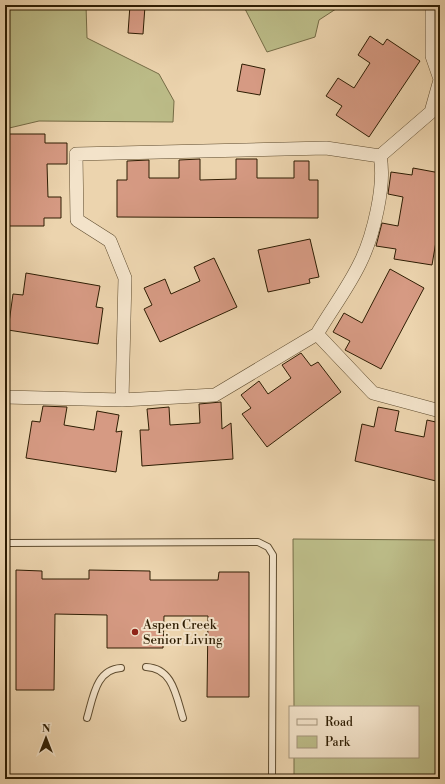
<svg xmlns="http://www.w3.org/2000/svg" width="445" height="784" font-family="'Libre Bodoni',serif">
  <style>
    .green { fill: #bcbc88; stroke: #756c46 }
    .building { fill: #d69a83; stroke: #2e1d03 }
    .lines { fill: none; stroke-linecap: round; stroke-linejoin: round }
    .lane-casing { stroke: #5e4b2e; stroke-width: 8 }
    .street-casing { stroke: #5e4b2e; stroke-width: 14 }
    .lane { stroke: #f3e3ca; stroke-width: 6 }
    .street { stroke: #f3e3ca; stroke-width: 13 }
    .poi-dot { fill: #8f2418; stroke: #f3e3ca; stroke-width: 1.5 }
    .labels { text-anchor: middle; dominant-baseline: central; stroke-width: 4; stroke-linejoin: round; paint-order: stroke }
    .poi-label { font-size: 13px; fill: #2e1d03; stroke: #f3e3ca; text-anchor: start }
  </style>
  <rect width="100%" height="100%" fill="#ecd4ae"/>
  <filter id="stains"><feTurbulence type="fractalNoise" baseFrequency=".005" numOctaves="4"/><feColorMatrix values="0 0 0 0 .2 0 0 0 0 .09 0 0 0 0 .02 0 0 0 .5 -.17"/></filter>
  <radialGradient id="worn" r=".72"><stop offset=".6" stop-color="#630" stop-opacity="0"/><stop offset="1" stop-color="#630" stop-opacity=".3"/></radialGradient>
  <path class="green" d="M5 5H86L87 38 159 74 174 101 173 122 39 121 5 129Z
    M243 5H342L319 20 315 37 267 52Z
    M293 539 440 540V779H294V757H418V707H294Z"/>
  <path class="building" d="M130 5 145 6 143 34 128 33Z
    M370 36 383 45 387 39 420 61 369 137 336 115 342 106 326 96 338 78 354 88 370 63 358 55Z
    M242 64 265 69 260 95 237 91Z
    M9 134H45V143H67V164H47L48 197H61V218H44V226H9Z
    M200 159V180L236 179V159H257V178H294V161H309V180H318V218L117 217V180H127V161L149 160V178H179V160Z
    M413 168 440 173V218L432 265 394 259 396 249 376 246 382 223 398 226 403 197 388 194 391 172 412 175Z
    M310 239 319 277 309 279 310 283 268 292 258 250Z
    M214 258 237 307 160 342 144 309 152 305 144 288 165 279 171 294 200 281 194 267Z
    M390 269 424 288 381 369 345 350 350 341 333 332 344 313 362 323Z
    M26 273 100 286 96 307 103 308 98 344 8 330 13 294 23 295Z
    M301 353 311 366 318 362 341 392 267 447 242 414 251 408 241 395 259 381 268 394 291 378 282 365Z
    M221 402 222 429 231 423 233 459 142 466 140 430H149L147 409 169 407 170 425 200 423 199 404Z
    M43 406 67 407 64 425 94 430 97 411 119 415 116 432 122 431 116 472 26 458 32 421 40 422Z
    M378 407 399 411 395 431 424 437 427 420 440 423V482L355 461 362 424 374 427Z
    M16 570 42 571V579H89V570L150 571V580H218L219 572H249V697H207L208 616H164L163 648H107V615L55 614 54 690H16Z"/>
  <g class="lines">
    <defs>
      <path id="lane" d="M5 543 258 542 268 547 273 555 272 779
        M146 667C173 668 176 696 183 718
        M87 718C93 698 96 669 121 668"/>
      <path id="street" d="M432 5V56L440 79
        M380 156C386 185 373 237 360 263 348 288 331 310 317 334L373 393 440 411
        M317 334 215 395 122 400 125 278 110 241 77 220 76 154 326 148 380 156 431 112 440 80
        M5 397 122 400"/>
    </defs>
    <use href="#lane" class="lane-casing"/>
    <use href="#street" class="street-casing"/>
    <use href="#lane" class="lane"/>
    <use href="#street" class="street"/>
  </g>
  <circle class="poi-dot" cx="135" cy="632" r="4"/>
  <g class="labels">
    <g class="poi-label">
      <text x="143" y="625">Aspen Creek<tspan x="143" dy="15">Senior Living</tspan></text>
    </g>
  </g>
  <rect width="445" height="784" fill="none" stroke="#ecd4ae" stroke-width="20"/>
  <rect x="6" y="6" width="433" height="772" fill="none" stroke="#2e1d03" stroke-width="2"/>
  <rect x="10" y="10" width="425" height="764" fill="none" stroke="#2e1d03"/>
  <rect x="289" y="706" width="130" height="52" fill="#f3e3ca" stroke="#a4947a"/>
  <rect x="297" y="719" width="20" height="6" fill="#f3e3ca" stroke="#a4947a"/>
  <text x="325" y="726" font-size="12" fill="#2e1d03">Road</text>
  <rect x="297" y="736" width="20" height="12" fill="#bcbc88" stroke="#a4947a"/>
  <text x="325" y="746" font-size="12" fill="#2e1d03">Park</text>
  <g transform="translate(46 738)" stroke="#f3e3ca" stroke-width="3" paint-order="stroke">
  <path d="M0-3L7 15L0 10L-7 15Z" fill="#2e1d03"/>
  <text y="-6" font-size="11" font-weight="bold" text-anchor="middle" fill="#2e1d03">N</text>
  </g>
  <rect width="100%" height="100%" filter="url(#stains)"/>
  <rect width="100%" height="100%" fill="url(#worn)"/>
</svg>
